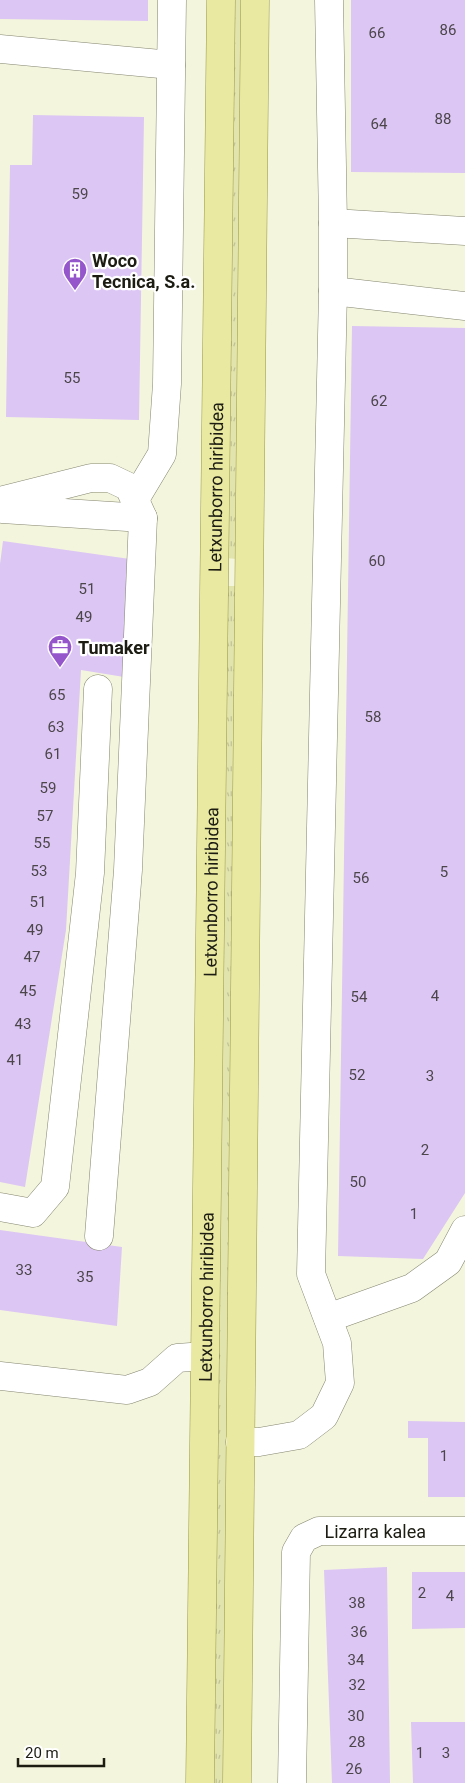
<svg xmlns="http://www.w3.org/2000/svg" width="465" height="1783" font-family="Roboto,sans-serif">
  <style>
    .grass { fill: url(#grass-tufts) }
    .building { fill: #dcc6f4 }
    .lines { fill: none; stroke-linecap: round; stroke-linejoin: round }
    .minor-casing { stroke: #84856f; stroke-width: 29 }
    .major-casing { stroke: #989846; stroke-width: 29 }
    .minor { stroke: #fff; stroke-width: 28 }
    .major { stroke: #e9e9a1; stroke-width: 28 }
    .labels { text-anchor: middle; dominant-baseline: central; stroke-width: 4.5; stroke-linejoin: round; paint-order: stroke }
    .number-label { font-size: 15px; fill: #4c464b }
    .poi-label { font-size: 18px; font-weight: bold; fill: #1c1c13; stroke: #fff; text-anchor: start }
    .street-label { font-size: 18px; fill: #1c1c13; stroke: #fff }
  </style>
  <defs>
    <pattern id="grass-tufts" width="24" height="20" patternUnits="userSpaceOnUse" patternTransform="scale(1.25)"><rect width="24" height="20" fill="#e2e4ae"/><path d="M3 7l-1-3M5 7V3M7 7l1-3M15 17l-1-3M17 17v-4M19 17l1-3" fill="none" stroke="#c1c395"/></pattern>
  </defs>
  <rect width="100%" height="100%" fill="#f4f5dd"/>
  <path class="grass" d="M231 0H243L237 559 225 558Z
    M223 586H238L226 1783H211Z"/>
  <path class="building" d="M0 0H148V21L0 19Z
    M351 0H465V173L351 172Z
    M33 115 144 117 139 420 6 417 10 165H32Z
    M352 326 465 328V1193L423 1259 338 1256Z
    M3 541 130 559 124 677 81 670 66 930 25 1187 0 1182V564Z
    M0 1230 122 1247 117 1326 0 1310Z
    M408 1421 465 1422V1497H428V1438H408Z
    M387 1567 390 1783H332L324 1570Z
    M412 1572H465V1628L412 1629Z
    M411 1722H465V1783H413Z"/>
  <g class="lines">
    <defs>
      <g id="minor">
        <path d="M0 49 171 65"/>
        <path d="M333 223 465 231"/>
        <path d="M333 291 465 306"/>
        <path d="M135 499 162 454 167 384 172 0"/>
        <path d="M0 501 91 478H110L129 487 143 518 128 870 99 1236"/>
        <path d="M2 509 143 518"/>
        <path d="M0 1207 33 1213 55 1187 90 873 98 689"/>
        <path d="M328 1318 412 1288 448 1262 465 1230"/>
        <path d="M0 1376 127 1390 150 1382 177 1358 205 1356"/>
        <path d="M240 1442H259L299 1435 324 1416 340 1383 337 1343 311 1274 333 291V223L329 0"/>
        <path id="s1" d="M292 1783 296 1552 304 1538 319 1531H465"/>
      </g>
      <g id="major">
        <path id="s2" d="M200 1783 221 0"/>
        <path d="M237 1783 255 0"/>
      </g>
    </defs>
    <use href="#minor" class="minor-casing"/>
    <use href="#major" class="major-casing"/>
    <use href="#minor" class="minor"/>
    <use href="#major" class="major"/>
  </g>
  <defs>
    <symbol id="building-pin" viewBox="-11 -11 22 30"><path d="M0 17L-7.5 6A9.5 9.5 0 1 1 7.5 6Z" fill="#9556cc" stroke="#fff"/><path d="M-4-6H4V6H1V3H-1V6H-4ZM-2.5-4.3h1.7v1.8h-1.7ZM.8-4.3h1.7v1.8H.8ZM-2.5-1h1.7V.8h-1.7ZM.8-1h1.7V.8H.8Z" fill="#fff"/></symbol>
    <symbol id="office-pin" viewBox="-11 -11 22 30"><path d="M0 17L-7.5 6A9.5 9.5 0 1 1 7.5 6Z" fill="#9556cc" stroke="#fff"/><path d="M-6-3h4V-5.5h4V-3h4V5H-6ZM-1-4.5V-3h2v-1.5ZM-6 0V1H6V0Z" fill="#fff"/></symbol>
  </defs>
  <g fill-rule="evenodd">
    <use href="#building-pin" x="61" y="256" width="28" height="38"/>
    <use href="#office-pin" x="46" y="633" width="28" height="38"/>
  </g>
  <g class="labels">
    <g class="number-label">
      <text x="448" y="30">86</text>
      <text x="377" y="33">66</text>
      <text x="443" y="119">88</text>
      <text x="379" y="124">64</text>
      <text x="80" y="194">59</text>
      <text x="72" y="378">55</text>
      <text x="379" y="401">62</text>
      <text x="377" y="561">60</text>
      <text x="87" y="589">51</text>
      <text x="84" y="617">49</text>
      <text x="57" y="695">65</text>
      <text x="373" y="717">58</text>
      <text x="56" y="727">63</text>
      <text x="53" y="754">61</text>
      <text x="48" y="788">59</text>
      <text x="45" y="816">57</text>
      <text x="42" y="843">55</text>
      <text x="39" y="871">53</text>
      <text x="444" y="872">5</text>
      <text x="361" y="878">56</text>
      <text x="38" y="902">51</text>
      <text x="35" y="930">49</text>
      <text x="32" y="957">47</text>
      <text x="28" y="991">45</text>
      <text x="435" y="996">4</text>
      <text x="359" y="997">54</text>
      <text x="23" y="1024">43</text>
      <text x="15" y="1060">41</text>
      <text x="357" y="1075">52</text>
      <text x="430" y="1076">3</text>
      <text x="425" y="1150">2</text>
      <text x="358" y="1182">50</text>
      <text x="414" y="1214">1</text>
      <text x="24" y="1270">33</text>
      <text x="85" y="1277">35</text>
      <text x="444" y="1456">1</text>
      <text x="422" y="1593">2</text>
      <text x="450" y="1596">4</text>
      <text x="357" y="1603">38</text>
      <text x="359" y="1632">36</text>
      <text x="356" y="1660">34</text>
      <text x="357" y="1685">32</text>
      <text x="356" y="1716">30</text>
      <text x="357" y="1742">28</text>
      <text x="420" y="1753">1</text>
      <text x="446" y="1753">3</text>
      <text x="354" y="1769">26</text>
    </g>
    <g class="poi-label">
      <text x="92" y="260">Woco<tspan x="92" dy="21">Tecnica, S.a.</tspan></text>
      <text x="78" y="647">Tumaker</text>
    </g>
    <g class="street-label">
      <text stroke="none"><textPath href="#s2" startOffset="1296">Letxunborro hiribidea</textPath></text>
      <text stroke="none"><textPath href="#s2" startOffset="891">Letxunborro hiribidea</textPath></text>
      <text stroke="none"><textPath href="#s2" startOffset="486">Letxunborro hiribidea</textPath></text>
      <text stroke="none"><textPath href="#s1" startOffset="320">Lizarra kalea</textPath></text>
    </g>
  </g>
  <path d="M18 1758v8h86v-8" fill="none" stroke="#1c1c13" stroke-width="2.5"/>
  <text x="25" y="1758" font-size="15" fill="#1c1c13" stroke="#ffffff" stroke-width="4" paint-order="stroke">20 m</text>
</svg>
